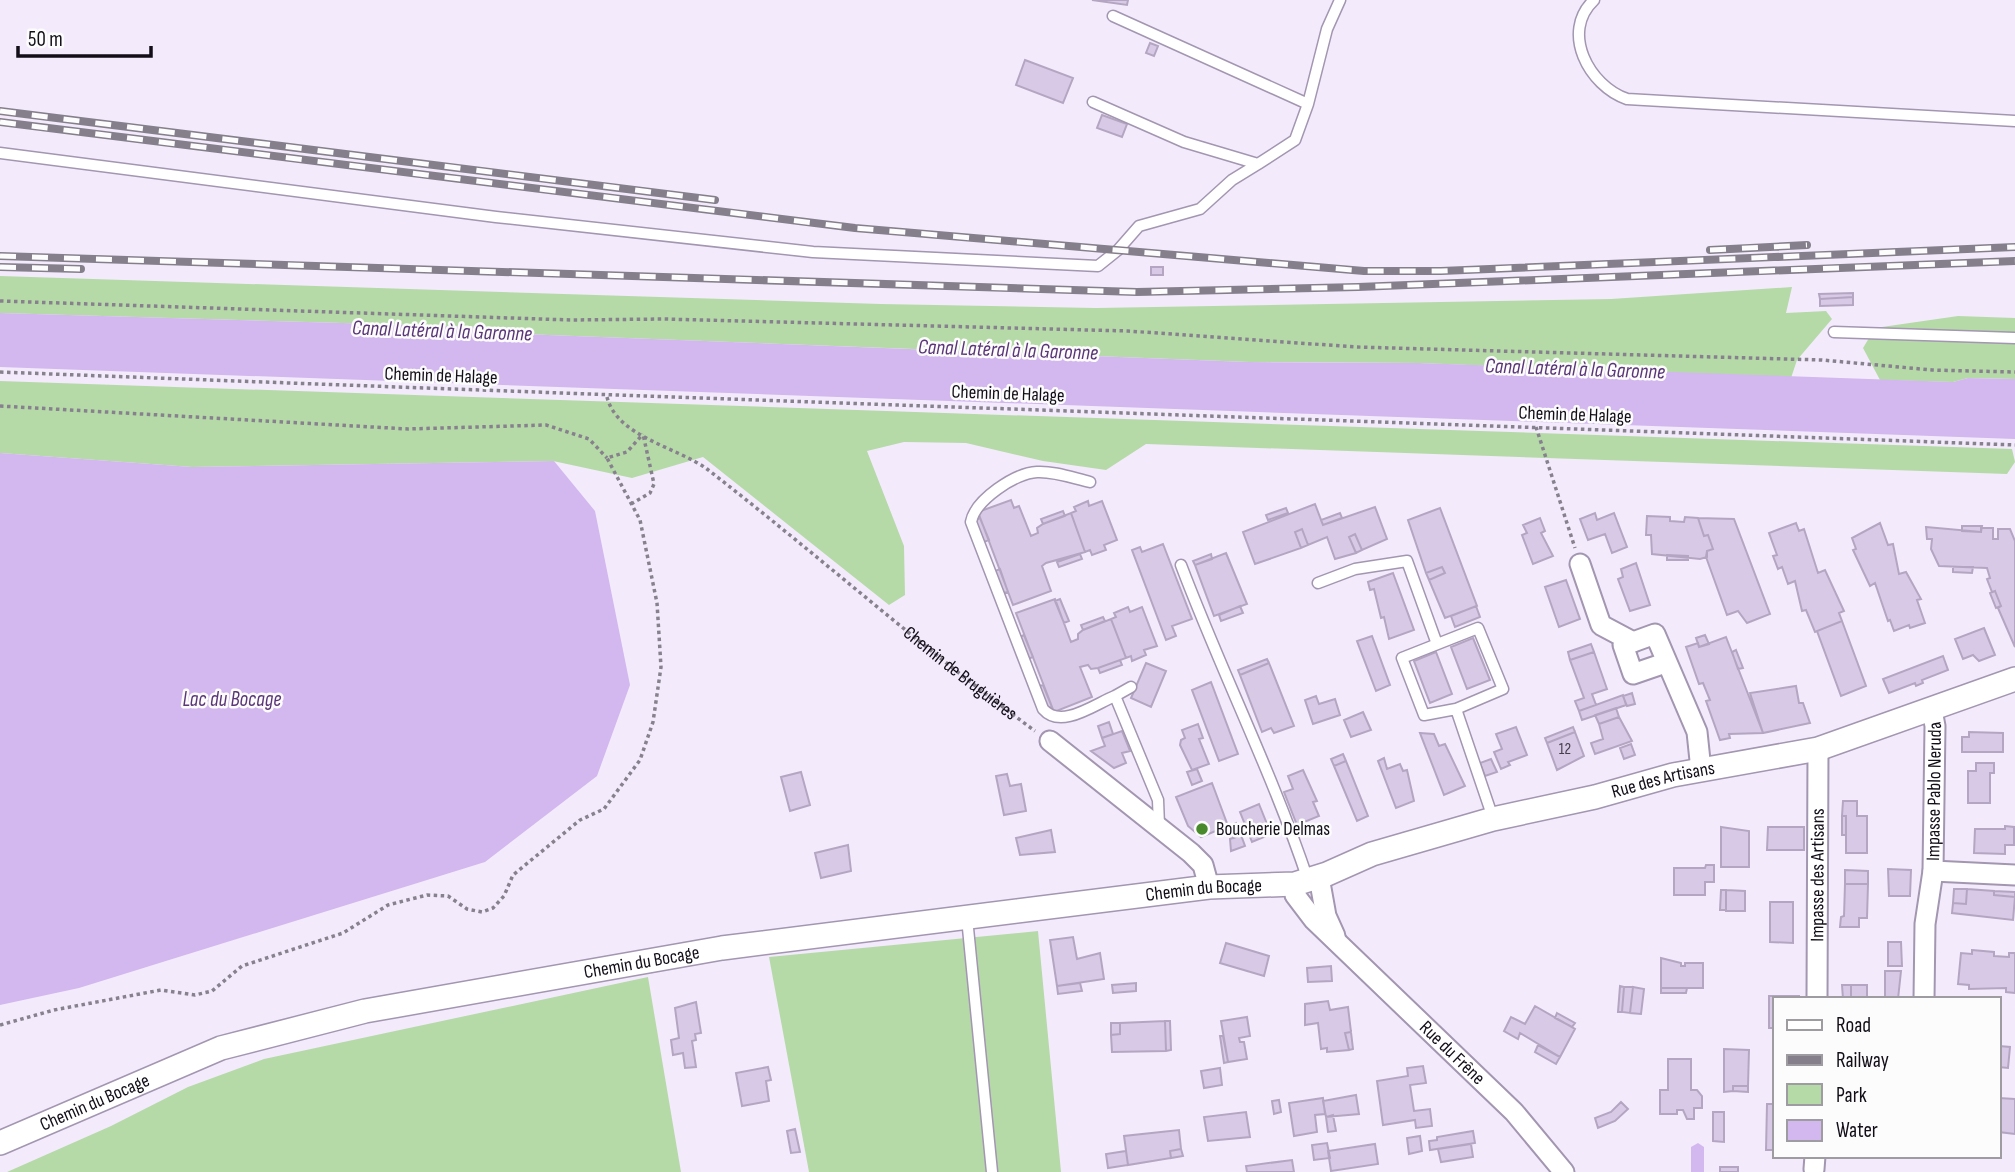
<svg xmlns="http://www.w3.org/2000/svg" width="2015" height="1172" font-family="'Sofia Sans Condensed',sans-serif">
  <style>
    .green { fill: #b5daa8 }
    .water { fill: #d3b7ef }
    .building { fill: #d8cae6; stroke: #b4a6c2; stroke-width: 2 }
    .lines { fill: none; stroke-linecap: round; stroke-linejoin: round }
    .service-casing { stroke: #a396b1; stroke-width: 13 }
    .minor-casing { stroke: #a396b1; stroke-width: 23 }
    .tertiary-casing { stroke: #a396b1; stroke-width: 26 }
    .path { stroke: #87818e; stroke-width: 3.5; stroke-dasharray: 3.5 3.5; stroke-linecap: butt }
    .service { stroke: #fff; stroke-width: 10 }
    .minor { stroke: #fff; stroke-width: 19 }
    .tertiary { stroke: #fff; stroke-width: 23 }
    .rail-casing { stroke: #857f8c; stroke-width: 8 }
    .rail { stroke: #fcfcfc; stroke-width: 5; stroke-dasharray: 16; stroke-linecap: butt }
    .poi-dot { fill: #47892b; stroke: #fcfcfc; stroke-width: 2.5 }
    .labels { text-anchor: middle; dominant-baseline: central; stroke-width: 5; stroke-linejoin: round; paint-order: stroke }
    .number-label { font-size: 16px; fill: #443c4b }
    .street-label { font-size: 19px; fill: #120d17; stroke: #fcfcfc }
    .poi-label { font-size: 19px; fill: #120d17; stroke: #fcfcfc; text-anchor: start }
    .water-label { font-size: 21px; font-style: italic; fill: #5a3678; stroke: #fcfcfc }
  </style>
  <rect width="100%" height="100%" fill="#f3ebfc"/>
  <path class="green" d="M0 276 881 304 1096 308 1611 299 1792 287 1786 313 1826 311 1832 319 1797 360 1791 378 1419 363 1249 362 522 334 516 328 0 313Z
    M1958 316 2015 318V379L1968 378 1953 382 1880 380 1863 348 1875 328Z
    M0 381 2012 449 2015 462 2007 474 1146 444 1106 470 1043 461 966 443 904 442 867 451 904 546 905 595 889 605 703 457 632 478 553 461 192 467 0 453Z
    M1038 931 1061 1172H809L769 957Z
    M648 977 681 1172H7L111 1126 188 1087 264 1059Z"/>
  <path class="water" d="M0 313 516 328 522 334 1248 362 1419 363 1953 382 1968 378 2015 379V439L0 367Z
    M0 453 192 467 554 461 595 511 630 685 597 776 485 862 79 988 0 1005Z
    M1698 1143 1704 1147V1172H1691V1147Z"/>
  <path class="building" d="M1092 0H1128L1127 5Z
    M1150 43 1158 46 1154 56 1146 53Z
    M1025 60 1073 78 1063 103 1016 85Z
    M1102 115 1127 124 1122 137 1097 128Z
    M1151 267H1163V275H1151Z
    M1853 293V297L1820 299 1819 294Z
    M1853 297V305L1820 306V299Z
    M1011 500 1014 508 1019 506 1031 536 1038 533 1037 528 1043 524 1071 513 1085 552 1046 563 1042 566 1051 591 1013 605 978 512Z
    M1088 501 1089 506 1102 501 1117 540 1104 545 1106 550 1092 555 1090 550 1085 552 1071 513 1076 511 1074 507Z
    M1315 504 1323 525 1375 507 1387 539 1362 550 1355 534 1349 537 1356 553 1335 559 1327 537 1308 545 1302 529 1295 532 1301 548 1255 564 1243 532Z
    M1286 508 1288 513 1268 520 1266 515Z
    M1440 508 1477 606 1445 618 1429 580 1445 573 1442 567 1426 573 1408 520Z
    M1063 511 1065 516 1043 524 1041 519Z
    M1340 513 1342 518 1323 525 1321 520Z
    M1595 513 1597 520 1614 513 1627 547 1612 553 1605 534 1588 540 1580 519Z
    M1647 516 1670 517V521L1684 522 1685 517 1698 518 1704 536 1708 535 1713 549 1707 551V557L1700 559 1652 554 1651 535H1646Z
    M980 518 989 540 984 542 975 520Z
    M1540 518 1545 531 1541 533 1553 556 1533 564 1522 535 1527 533 1523 525Z
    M1698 518 1734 519 1770 614 1747 623 1738 611 1727 615 1706 557 1707 551 1713 549 1708 535 1704 536Z
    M1796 523 1799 531 1804 529 1818 573 1825 570 1844 611 1839 613 1842 621 1815 632 1806 610 1802 611 1795 581 1788 584 1782 567 1778 569 1773 556 1777 555 1769 533Z
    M1880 523 1888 545 1893 544 1899 574 1906 572 1921 599 1917 600 1925 623 1910 628 1909 625 1894 631 1890 620 1888 621 1875 583 1870 586 1853 550 1856 549 1852 538Z
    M1962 526H1982L1981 532 1962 531Z
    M1926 527 1981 532V528H1993V539H1998V529H2010L2015 541V647L1998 608 2001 606 1995 591 1992 592 1987 579 1990 578 1987 568 1939 566 1931 549 1932 539H1927Z
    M1302 529 1308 545 1301 548 1295 532Z
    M1355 534 1362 550 1356 553 1349 537Z
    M1163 544 1192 619 1172 626 1176 636 1166 640 1132 550 1140 547 1142 552Z
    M1226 553 1247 604 1214 616 1195 565Z
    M1080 554 1082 559 1059 567 1057 562Z
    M1211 554 1212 559 1195 565 1193 561Z
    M1667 555 1688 556V560H1667Z
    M1636 563 1650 605 1630 611 1618 579 1623 577 1621 569Z
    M1442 567 1445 573 1429 580 1426 573Z
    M1953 567H1973L1972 573 1953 572Z
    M1000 569 1008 592 1003 593 995 571Z
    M1393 573 1414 630 1389 639 1384 617 1381 618 1374 589 1370 590 1368 582Z
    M1566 580 1580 619 1559 627 1545 587Z
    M1995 591 2001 606 1996 608 1990 593Z
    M1055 599 1071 642 1078 639V634L1083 630 1111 619 1126 658 1098 668 1091 669 1088 665 1080 667 1092 697 1054 712 1016 613Z
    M1060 599 1069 621 1064 623 1055 601Z
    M1240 606 1243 613 1221 621 1219 615Z
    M1476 606 1480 617 1455 627 1451 616Z
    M1128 607 1130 612 1142 607 1157 646 1144 650 1146 655 1132 661 1131 656 1126 658 1111 619 1116 617 1114 613Z
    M1103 617 1105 621 1083 630 1081 625Z
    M1842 621 1866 686 1841 696 1817 631Z
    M1984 628 1995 655 1979 661 1973 655 1963 659 1955 639Z
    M1024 635 1033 657 1028 659 1020 637Z
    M1705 635 1709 644 1699 647 1696 638Z
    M1372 636 1390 685 1376 691 1357 641Z
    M1726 637 1763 733 1729 734 1730 738 1720 740 1706 701 1710 700 1703 683 1699 684 1686 647 1698 643 1699 647Z
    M1473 638 1490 680 1467 689 1451 647Z
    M1591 644 1594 652 1570 660 1568 652Z
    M1736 650 1743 668 1738 669 1732 652Z
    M1436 652 1452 694 1430 703 1414 661Z
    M1594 652 1607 689 1592 694 1596 705 1579 711 1575 701 1584 698 1570 660Z
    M1943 656 1948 670 1922 680 1923 683 1916 686 1915 683 1889 693 1883 679Z
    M1267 659 1269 663 1240 675 1238 670Z
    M1120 660 1122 665 1100 673 1098 668Z
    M1146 663 1166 671 1151 707 1131 698Z
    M1269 663 1294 726 1274 733 1271 728 1262 732 1240 675Z
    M1211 682 1238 754 1219 761 1192 690Z
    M1043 685 1052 707 1047 708 1039 686Z
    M1796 686 1799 703H1803L1810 723 1763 733 1750 693Z
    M1632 693 1635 704 1627 706 1623 696Z
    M1623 695 1626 705 1582 720 1579 711Z
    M1316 696 1319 704 1335 699 1340 715 1313 724 1305 700Z
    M1616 708 1619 717 1599 724 1595 715Z
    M1363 712 1371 730 1351 737 1344 720Z
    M1619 717 1632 741 1595 754 1591 743 1603 739 1599 724Z
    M1109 722 1113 734 1102 738 1098 726Z
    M1198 724 1203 738 1199 739 1209 764 1192 770 1180 745 1181 740 1185 738 1182 730Z
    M1516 727 1527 755 1508 762 1510 765 1501 769 1494 752 1502 749 1496 734Z
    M1573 727 1575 732 1547 743 1545 738Z
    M1122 731 1130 751 1122 753 1126 763 1114 768 1091 751 1105 746 1102 738Z
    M1575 732 1584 756 1557 770 1547 743Z
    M1969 732 2003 733V752H1962V737H1969Z
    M1420 733 1434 734 1439 746 1445 744 1465 786 1444 795Z
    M1631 744 1635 755 1624 759 1620 748Z
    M1343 754 1346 761 1334 766 1331 759Z
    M1384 758 1387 769 1400 764 1403 771 1407 770 1414 801 1396 808 1378 761Z
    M1491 759 1497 772 1485 776 1480 763Z
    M1346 761 1368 816 1357 821 1334 766Z
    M1976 763H1994V773H1990V803H1968V771H1976Z
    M1197 769 1202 781 1192 785 1187 772Z
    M1303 770 1317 801 1313 802 1319 816 1297 825 1284 792 1293 789 1288 776Z
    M801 772 810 805 790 811 781 777Z
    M1007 774 1010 786 1021 784 1026 811 1004 815 996 776Z
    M1212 783 1228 826 1201 837 1188 826 1176 797Z
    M1843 801H1857V816H1867V853H1846V816H1842Z
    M1259 804 1271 834 1252 842 1240 812Z
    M1842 816H1846V835H1842Z
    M1236 823 1241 835 1234 838 1229 826Z
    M2005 826 2014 827V845H2005V854L1974 853 1975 829H2005Z
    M1721 827 1749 831V867H1721Z
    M1768 827H1804V850H1767Z
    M1051 830 1055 852 1020 855 1016 838Z
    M1241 835 1245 846 1231 851 1230 839Z
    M848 845 851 871 821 878 815 853Z
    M1706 865H1714V882H1705V895H1674V868H1705Z
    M1888 869 1911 870 1910 896H1889Z
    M1845 870 1868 871V884H1845Z
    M1845 884H1868L1867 918H1859V927H1840L1841 917 1844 916Z
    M1954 889H1967L1966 904 1953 903Z
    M1967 889 1994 891V895L2015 897 2013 920 1952 913 1953 903 1966 904Z
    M1721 890H1726V910H1720Z
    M1726 890 1745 891V911H1726Z
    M1994 891 2015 892V897L1994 895Z
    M1770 902H1793V943L1770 942Z
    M1073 937 1077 959 1100 953 1104 979 1057 986 1050 940Z
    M1888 942H1901L1902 966H1888Z
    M1226 943 1269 956 1264 976 1220 963Z
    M1972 950 1994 952V956L2009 957V953H2015V993L2006 992V988L1969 989V985L1958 984 1961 953 1972 954Z
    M1661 958 1681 963V966H1685V963H1703V988H1661Z
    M1331 966 1332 981 1308 982 1307 968Z
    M1885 971H1901L1898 999H1885Z
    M1080 983 1082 991 1058 994 1057 986Z
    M1136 983V991L1113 993 1112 985Z
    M1842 985H1851V999H1843Z
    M1851 985H1867V999H1851Z
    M1620 986 1624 987 1622 1012H1618Z
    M1624 987H1633L1630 1013 1622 1012Z
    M1633 987 1644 989 1641 1014 1630 1013Z
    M1661 988H1687L1686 993H1661Z
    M1769 996H1799V999H1775V1047V1028H1769Z
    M1328 1001 1330 1010 1348 1007 1351 1032 1345 1033 1349 1050 1327 1052V1048L1321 1049 1318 1023 1305 1025V1004Z
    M696 1002 701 1033 695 1034 696 1040 692 1041 696 1067 685 1068 683 1053 673 1055 671 1040 679 1038 675 1008Z
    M1535 1006 1575 1029 1560 1057 1520 1033 1518 1039 1504 1031 1511 1017 1525 1024Z
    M1557 1013 1575 1023 1572 1027 1555 1018Z
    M1247 1017 1250 1036 1239 1038 1240 1042H1244L1247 1059 1228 1062 1221 1021Z
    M1165 1021 1166 1051 1112 1052 1111 1035 1120 1034V1023Z
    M1165 1021H1170L1171 1050 1166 1051Z
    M1111 1023H1120V1034L1111 1035Z
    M1351 1032 1353 1049 1349 1050 1345 1033Z
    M1220 1036H1223L1228 1062 1224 1063Z
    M1538 1045 1560 1057 1556 1064 1535 1052Z
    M1999 1046 2010 1047 2008 1068 1999 1067Z
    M1724 1049 1749 1050 1748 1086H1733V1091L1724 1092Z
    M1668 1059H1691V1090H1697L1702 1096V1108H1694V1119H1687L1683 1110H1677V1114H1660V1090H1668Z
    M1423 1066 1426 1083 1410 1085 1414 1111 1430 1109 1432 1126 1416 1128 1415 1120 1383 1125 1377 1081 1408 1076 1407 1068Z
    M768 1067 771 1080 766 1081 769 1101 742 1106 736 1073Z
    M1220 1068 1222 1085 1204 1088 1201 1071Z
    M1733 1086H1748V1092L1733 1091Z
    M1356 1095 1359 1114 1326 1117 1323 1101Z
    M1323 1098 1325 1114 1315 1115 1317 1132 1294 1136 1289 1103Z
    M1999 1098 2015 1099V1134L1999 1132Z
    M1279 1100 1281 1112 1274 1114 1272 1101Z
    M1621 1102 1628 1109 1615 1121 1598 1128 1595 1118 1611 1112Z
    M1767 1104H1775V1150H1766Z
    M1246 1112 1250 1137 1208 1141 1204 1117Z
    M1713 1112H1724V1142L1713 1141Z
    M1333 1115 1336 1131 1328 1132 1326 1117Z
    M795 1129 800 1152 791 1153 787 1131Z
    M1179 1130 1181 1149 1170 1151 1171 1158 1128 1165 1124 1136Z
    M1473 1131 1475 1143 1430 1150 1429 1141 1437 1140V1137Z
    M1420 1136 1422 1151 1409 1154 1407 1138Z
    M1327 1143 1330 1158 1314 1160 1312 1145Z
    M1375 1144 1378 1164 1331 1171 1328 1151Z
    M1471 1144 1473 1157 1441 1162 1438 1149Z
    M1181 1149 1183 1156 1171 1158 1170 1151Z
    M1126 1151 1128 1165 1108 1168 1106 1154Z
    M1292 1160 1294 1172H1247L1246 1166Z
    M1720 1167H1738V1172H1720Z"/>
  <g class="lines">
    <defs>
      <path id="service" d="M1594 0C1560 32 1589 86 1627 99L2015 121
        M1113 16 1308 104
        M1093 102 1184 142 1258 164 1295 140 1308 104 1327 29 1340 0
        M0 153 496 217 813 252 1098 266 1118 250 1139 226 1200 209 1232 180 1258 164
        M1834 332 2015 338
        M1090 482C1073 478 1054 471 1037 472 1015 473 975 500 971 522L1043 709C1061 730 1095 704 1115 696L1158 800 1159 826
        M1181 565C1221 671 1272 772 1308 880
        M1318 583 1355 569 1407 561 1437 644
        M1115 696 1131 687
        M1456 709 1503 689 1478 628 1402 658 1424 715 1456 709 1493 818
        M967 918 992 1172"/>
      <g id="minor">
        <path d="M1580 564 1601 625 1633 642 1655 634 1697 732 1701 770"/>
        <path d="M1633 642 1623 645 1633 674 1665 663"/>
        <path d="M1050 741 1191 853 1203 865 1209 887"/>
        <path d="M1933 871 2015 875"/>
        <path d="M1319 877 1326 916 1335 936"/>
        <path id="s2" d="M1295 884V895L1314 920 1514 1112 1564 1172"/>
        <path id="s3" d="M1817 999 1818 749"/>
        <path id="s4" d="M1924 999 1925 924 1933 871 1935 726 1932 710"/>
        <path d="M1814 1169 1815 1156"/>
      </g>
      <g id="tertiary">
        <path id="s5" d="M0 1143 221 1048 365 1011 722 948 1209 887 1295 884 1327 874 1372 854 1493 819 1595 797 1673 775 1818 749 2015 679"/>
      </g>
    </defs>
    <use href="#service" class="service-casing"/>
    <use href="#minor" class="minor-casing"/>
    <use href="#tertiary" class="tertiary-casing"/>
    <g class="path">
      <path d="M0 301 571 320 664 319 1128 331 1356 347 1822 360 1932 370 2015 372"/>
      <path d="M0 372C672 398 1343 420 2015 445"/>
      <path id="s1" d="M607 397C617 437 677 447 707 469 818 555 922 648 1035 731"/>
      <path d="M0 406 408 429 546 425 589 439 607 458"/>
      <path d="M1536 427 1575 548"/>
      <path d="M631 504 650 493 654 484 643 434"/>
      <path d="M0 1025 54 1010 161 990 195 995 212 991 242 966 343 933 388 905 427 895 448 896 467 909 482 912 493 908 504 896 513 875 580 820 604 809 640 760 653 722 661 667 657 603 640 520 607 458 627 452 643 434"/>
    </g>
    <use href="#service" class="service"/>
    <use href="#minor" class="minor"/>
    <use href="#tertiary" class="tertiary"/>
    <defs>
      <path id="rail" d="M0 111 715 200
        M0 122 855 228 1364 271H1441L2015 247
        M1710 250 1807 245
        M0 256 1137 292 1358 287 2015 261
        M0 267 81 269"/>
    </defs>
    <use href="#rail" class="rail-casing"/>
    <use href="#rail" class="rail"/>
  </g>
  <circle class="poi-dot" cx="1202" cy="829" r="7"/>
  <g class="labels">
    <g class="number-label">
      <text x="1565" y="749">12</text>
    </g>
    <g class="street-label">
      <text transform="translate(441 376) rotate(2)">Chemin de Halage</text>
      <text transform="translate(1008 394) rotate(2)">Chemin de Halage</text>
      <text transform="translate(1575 415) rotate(2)">Chemin de Halage</text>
      <text stroke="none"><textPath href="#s1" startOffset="452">Chemin de Bruguières</textPath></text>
      <text stroke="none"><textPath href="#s5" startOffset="1712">Rue des Artisans</textPath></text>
      <text stroke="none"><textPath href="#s4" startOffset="208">Impasse Pablo Neruda</textPath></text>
      <text stroke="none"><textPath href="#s3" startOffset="124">Impasse des Artisans</textPath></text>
      <text stroke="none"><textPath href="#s5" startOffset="1237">Chemin du Bocage</textPath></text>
      <text stroke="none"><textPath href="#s5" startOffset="670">Chemin du Bocage</textPath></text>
      <text stroke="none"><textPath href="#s2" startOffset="234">Rue du Frêne</textPath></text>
      <text stroke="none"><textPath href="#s5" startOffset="103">Chemin du Bocage</textPath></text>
    </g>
    <g class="poi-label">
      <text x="1216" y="829">Boucherie Delmas</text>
    </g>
    <g class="water-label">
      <text transform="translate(442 331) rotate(2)">Canal Latéral à la Garonne</text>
      <text transform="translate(1008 350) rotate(2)">Canal Latéral à la Garonne</text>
      <text transform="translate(1575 369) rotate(2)">Canal Latéral à la Garonne</text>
      <text x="232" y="699">Lac du Bocage</text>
    </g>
  </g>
  <rect x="1773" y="997" width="228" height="161" fill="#fcfcfc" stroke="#9e9ca0" stroke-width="2"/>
  <rect x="1787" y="1020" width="35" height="10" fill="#ffffff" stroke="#9e9ca0" stroke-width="2"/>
  <text x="1836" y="1032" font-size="21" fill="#120d17">Road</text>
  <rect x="1787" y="1055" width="35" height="10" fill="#857f8c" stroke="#9e9ca0" stroke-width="2"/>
  <text x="1836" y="1067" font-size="21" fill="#120d17">Railway</text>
  <rect x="1787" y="1084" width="35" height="21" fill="#b5daa8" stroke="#9e9ca0" stroke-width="2"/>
  <text x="1836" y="1102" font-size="21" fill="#120d17">Park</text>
  <rect x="1787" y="1120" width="35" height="21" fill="#d3b7ef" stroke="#9e9ca0" stroke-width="2"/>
  <text x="1836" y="1137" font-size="21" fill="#120d17">Water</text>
  <path d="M18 46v10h133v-10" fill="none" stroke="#120d17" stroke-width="3.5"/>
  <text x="28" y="46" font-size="21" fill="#120d17" stroke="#fcfcfc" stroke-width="5" paint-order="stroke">50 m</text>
</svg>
